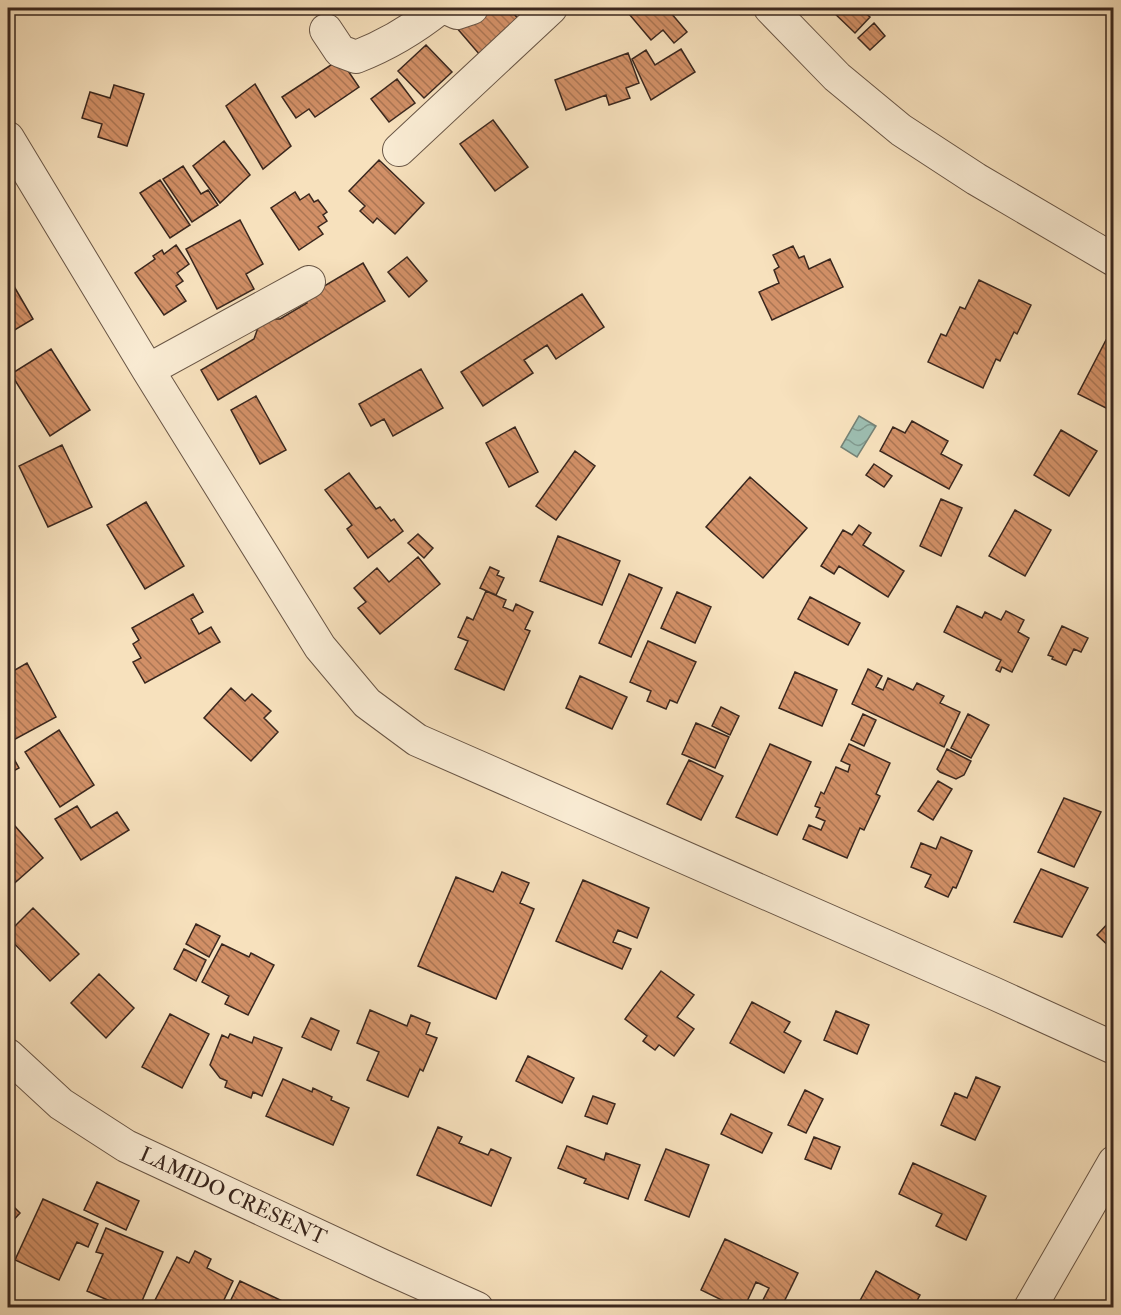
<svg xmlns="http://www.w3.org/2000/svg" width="1121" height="1315" font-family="'IM FELL Double Pica',serif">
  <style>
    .water { fill: url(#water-waves); stroke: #758276; stroke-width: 1.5 }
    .building { fill: url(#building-back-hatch); stroke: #3a271e; stroke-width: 1.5 }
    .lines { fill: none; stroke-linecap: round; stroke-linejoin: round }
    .minor-casing { stroke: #695646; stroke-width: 34 }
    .minor { stroke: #faecd4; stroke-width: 32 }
    .labels { text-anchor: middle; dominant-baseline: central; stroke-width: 4.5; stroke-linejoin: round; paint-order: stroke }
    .street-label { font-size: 21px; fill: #3a271e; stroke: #faecd4 }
  </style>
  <defs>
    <pattern id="water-waves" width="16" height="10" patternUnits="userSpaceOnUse" patternTransform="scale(1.5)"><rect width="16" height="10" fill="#9dbeb1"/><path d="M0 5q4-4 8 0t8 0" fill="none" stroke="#819a8f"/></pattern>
    <pattern id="building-back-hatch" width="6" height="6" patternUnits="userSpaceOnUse" patternTransform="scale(1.5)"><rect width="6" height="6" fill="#d29067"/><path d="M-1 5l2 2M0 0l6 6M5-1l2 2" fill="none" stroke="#ab7654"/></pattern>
  </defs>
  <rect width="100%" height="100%" fill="#f7e1bd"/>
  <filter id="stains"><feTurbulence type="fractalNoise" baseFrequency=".00333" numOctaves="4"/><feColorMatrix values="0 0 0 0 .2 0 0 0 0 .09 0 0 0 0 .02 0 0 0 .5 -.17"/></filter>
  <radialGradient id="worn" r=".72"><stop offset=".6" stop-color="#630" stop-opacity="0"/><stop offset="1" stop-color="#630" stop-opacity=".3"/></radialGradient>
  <path class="water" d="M859 416 876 426 857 457 841 447Z"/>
  <path class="building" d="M480 8H509L520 21 480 55 456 27Z
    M624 8H678L671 13 687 32 674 43 663 30 651 40Z
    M829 8H859L870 17 855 33Z
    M1015 8H1030L1018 13Z
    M874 23 885 36 870 50 858 38Z
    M426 45 452 72 424 98 398 71Z
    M681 49 695 72 651 100 632 59 646 50 655 65Z
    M628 53 639 83 626 88 630 98 609 105 606 95 566 110 555 80Z
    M340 59 359 87 315 117 309 109 296 118 282 97Z
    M397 79 415 103 389 122 371 99Z
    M255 84 291 146 263 169 226 106Z
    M114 85 144 94 127 146 98 137 102 124 82 118 90 92 110 98Z
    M493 120 528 167 495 191 460 144Z
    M224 141 250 175 220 203 193 166Z
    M379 160 424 203 395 234 377 218 373 223 360 211 365 206 349 191Z
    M183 166 201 194 208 190 218 205 192 222 163 179Z
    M160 180 190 225 170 238 140 193Z
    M295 192 300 200 309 194 314 202 318 200 327 212 323 215 327 221 318 227 323 234 299 250 271 208Z
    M240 220 263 264 246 274 254 289 217 309 186 249Z
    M176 245 189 264 177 273 183 281 176 286 186 301 164 315 135 273 155 259 153 256 162 250 164 254Z
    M793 246 799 258 804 256 809 269 830 259 843 287 772 320 759 292 779 283 774 270 779 267 773 255Z
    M407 257 427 281 409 297 388 272Z
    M363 263 385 301 218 400 201 370 254 339 261 319H280L307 303 304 298Z
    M8 276 33 319 8 334Z
    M979 280 1031 305 1017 334 1014 332 1000 361 996 359 983 388 928 362 941 334 946 336 960 307 965 309Z
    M582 294 604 327 556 359 547 345 524 360 533 373 483 406 461 372Z
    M1106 340 1114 344V412L1078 394Z
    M51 349 90 410 50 436 11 374Z
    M421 369 443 408 393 436 384 419 371 426 359 404Z
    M256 396 286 450 260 464 231 410Z
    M912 421 948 441 941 454 962 465 949 489 880 451 893 427 905 433Z
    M515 427 538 472 509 487 486 443Z
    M1061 430 1097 451 1069 496 1034 475Z
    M62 445 92 507 48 527 19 466Z
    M575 451 595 466 556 520 536 506Z
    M874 464 892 476 884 487 866 475Z
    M349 473 376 509 380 507 391 521 394 519 403 531 368 558 347 529 352 525 325 490Z
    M750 477 807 528 763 578 706 527Z
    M941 499 962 508 941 556 920 546Z
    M146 502 184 566 145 589 107 525Z
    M1015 510 1051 530 1025 576 989 556Z
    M859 525 871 533 863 545 904 571 888 597 839 566 834 574 821 566 843 530 852 535Z
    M418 534 433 548 424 558 408 543Z
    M558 536 620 561 602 605 540 581Z
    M418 557 440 584 380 634 358 608 366 602 354 588 377 568 389 582Z
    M490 567 499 571 497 575 504 578 496 595 480 588Z
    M629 574 662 588 631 657 599 643Z
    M486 591 506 600 503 607 513 611 516 604 533 612 525 629 530 631 504 690 455 669 468 641 458 637 467 617 473 620Z
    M677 592 711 607 695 643 661 628Z
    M193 594 203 612 191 619 199 634 211 627 220 642 145 683 133 662 141 658 133 644 139 640 132 628Z
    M810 597 860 623 848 645 798 619Z
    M957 606 982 618 985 612 1001 620 1006 611 1024 620 1018 632 1029 638 1012 672 1002 667 1000 672 996 670 1001 660 944 632Z
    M1062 626 1088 638 1081 652 1074 649 1066 665 1052 659 1053 657 1048 655Z
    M648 641 696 662 677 703 670 700 666 709 647 701 651 691 630 682Z
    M27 663 56 717 8 743V674Z
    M868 669 882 676 876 687 883 690 888 678 913 690 917 683 944 696 940 703 960 712 944 747 852 704Z
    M795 672 837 690 822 726 779 708Z
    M580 676 627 697 612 729 566 708Z
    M231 688 245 701 252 694 271 711 264 718 278 732 251 761 204 718Z
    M721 707 739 716 730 735 712 726Z
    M863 714 876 720 864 746 851 740Z
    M968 714 989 725 971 758 951 748Z
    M696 723 729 737 715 768 682 754Z
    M59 730 94 785 60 807 25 752Z
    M770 744 811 762 777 835 736 817Z
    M849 744 890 763 876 794 880 796 864 830 860 828 847 858 803 839 809 825 821 830 825 821 816 817 820 808 815 806 821 792 824 794 836 767 848 772 850 765 841 761Z
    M8 748 19 768 8 774Z
    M947 749 971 761 964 775 956 779 940 772 937 769Z
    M689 760 723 776 701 820 667 804Z
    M938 781 952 789 933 820 918 811Z
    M1064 798 1101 812 1074 867 1038 852Z
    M77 806 91 828 117 812 129 830 81 860 55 819Z
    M8 818 43 858 10 887 8 884Z
    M941 837 972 851 956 888 953 887 948 897 925 887 931 875 911 867 921 843 936 849Z
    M1041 869 1088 888 1062 937 1014 922Z
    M502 872 529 883 520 903 534 909 496 999 418 966 456 877 493 892Z
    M583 880 649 908 637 938 618 930 613 942 631 949 622 969 556 941Z
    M33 908 79 954 50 981 8 937V933Z
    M1114 917V951L1097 935Z
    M196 924 220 936 209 957 186 944Z
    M222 944 249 957 251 953 274 965 248 1015 225 1004 229 996 202 982Z
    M184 949 206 960 196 981 174 969Z
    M661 971 694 995 677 1017 694 1029 674 1056 659 1045 655 1050 643 1041 647 1036 625 1019Z
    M99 974 134 1008 106 1038 71 1003Z
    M752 1002 790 1022 784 1032 801 1041 784 1073 730 1043Z
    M370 1010 407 1026 411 1015 430 1023 426 1034 437 1038 423 1071 420 1069 408 1097 367 1080 379 1052 357 1043Z
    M836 1011 869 1025 857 1054 824 1040Z
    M170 1014 209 1034 182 1088 142 1067Z
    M311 1018 339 1031 331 1050 302 1037Z
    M230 1034 252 1043 254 1037 282 1048 262 1096 253 1092 251 1098 225 1087 227 1081 220 1078 210 1065 222 1035 228 1038Z
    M528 1056 574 1078 562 1103 516 1081Z
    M976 1077 1000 1087 975 1140 941 1125 955 1093 967 1098Z
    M283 1079 312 1092 313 1088 332 1097 331 1100 349 1108 333 1145 266 1116Z
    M805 1090 823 1099 806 1133 788 1125Z
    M593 1096 615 1104 607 1124 585 1116Z
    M731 1114 772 1133 762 1153 721 1134Z
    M438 1127 462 1137 459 1143 488 1155 491 1149 511 1158 491 1206 417 1175Z
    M814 1137 840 1147 831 1169 805 1159Z
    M567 1146 604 1160 606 1153 640 1165 628 1199 584 1183 586 1179 558 1168Z
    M666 1149 709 1165 689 1217 645 1200Z
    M913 1163 986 1196 966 1240 936 1226 942 1214 899 1194Z
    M97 1182 139 1201 126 1230 84 1210Z
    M43 1199 98 1224 88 1247 77 1242 59 1280 15 1260Z
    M8 1201 20 1213 8 1226Z
    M106 1228 163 1252 139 1308H126L87 1291 103 1254 96 1252Z
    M725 1239 798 1273 781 1308H759L769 1288 756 1282 744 1308H738L701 1290Z
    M195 1251 211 1259 207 1268 233 1281 220 1308 212 1306 211 1308H151L177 1257 189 1263Z
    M876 1271 920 1295 913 1308H902L890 1301 886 1308H856Z
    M240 1281 297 1308H227Z"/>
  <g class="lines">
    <defs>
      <path id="minor" d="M446 8 457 13 472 8
        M770 8 837 77 901 130 976 179 1114 260
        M326 30 340 51 356 57C387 45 415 28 440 8
        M8 138 148 370 320 647 367 703 417 740 993 993 1114 1048
        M399 150 551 8
        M148 370 309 282
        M8 1055 61 1104 126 1146 381 1265 477 1308
        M1030 1308 1114 1162"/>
    </defs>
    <use href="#minor" class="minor-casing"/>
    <use href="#minor" class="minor"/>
  </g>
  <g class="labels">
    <g class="street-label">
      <text transform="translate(233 1196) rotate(25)">LAMIDO CRESENT</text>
    </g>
  </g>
  <rect width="1121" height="1315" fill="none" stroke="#f7e1bd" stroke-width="30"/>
  <rect x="9" y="9" width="1103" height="1297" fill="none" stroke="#3a271e" stroke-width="3"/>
  <rect x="15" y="15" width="1091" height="1285" fill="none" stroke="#3a271e" stroke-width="1.5"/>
  <rect width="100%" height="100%" filter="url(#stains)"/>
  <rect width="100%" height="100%" fill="url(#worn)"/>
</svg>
